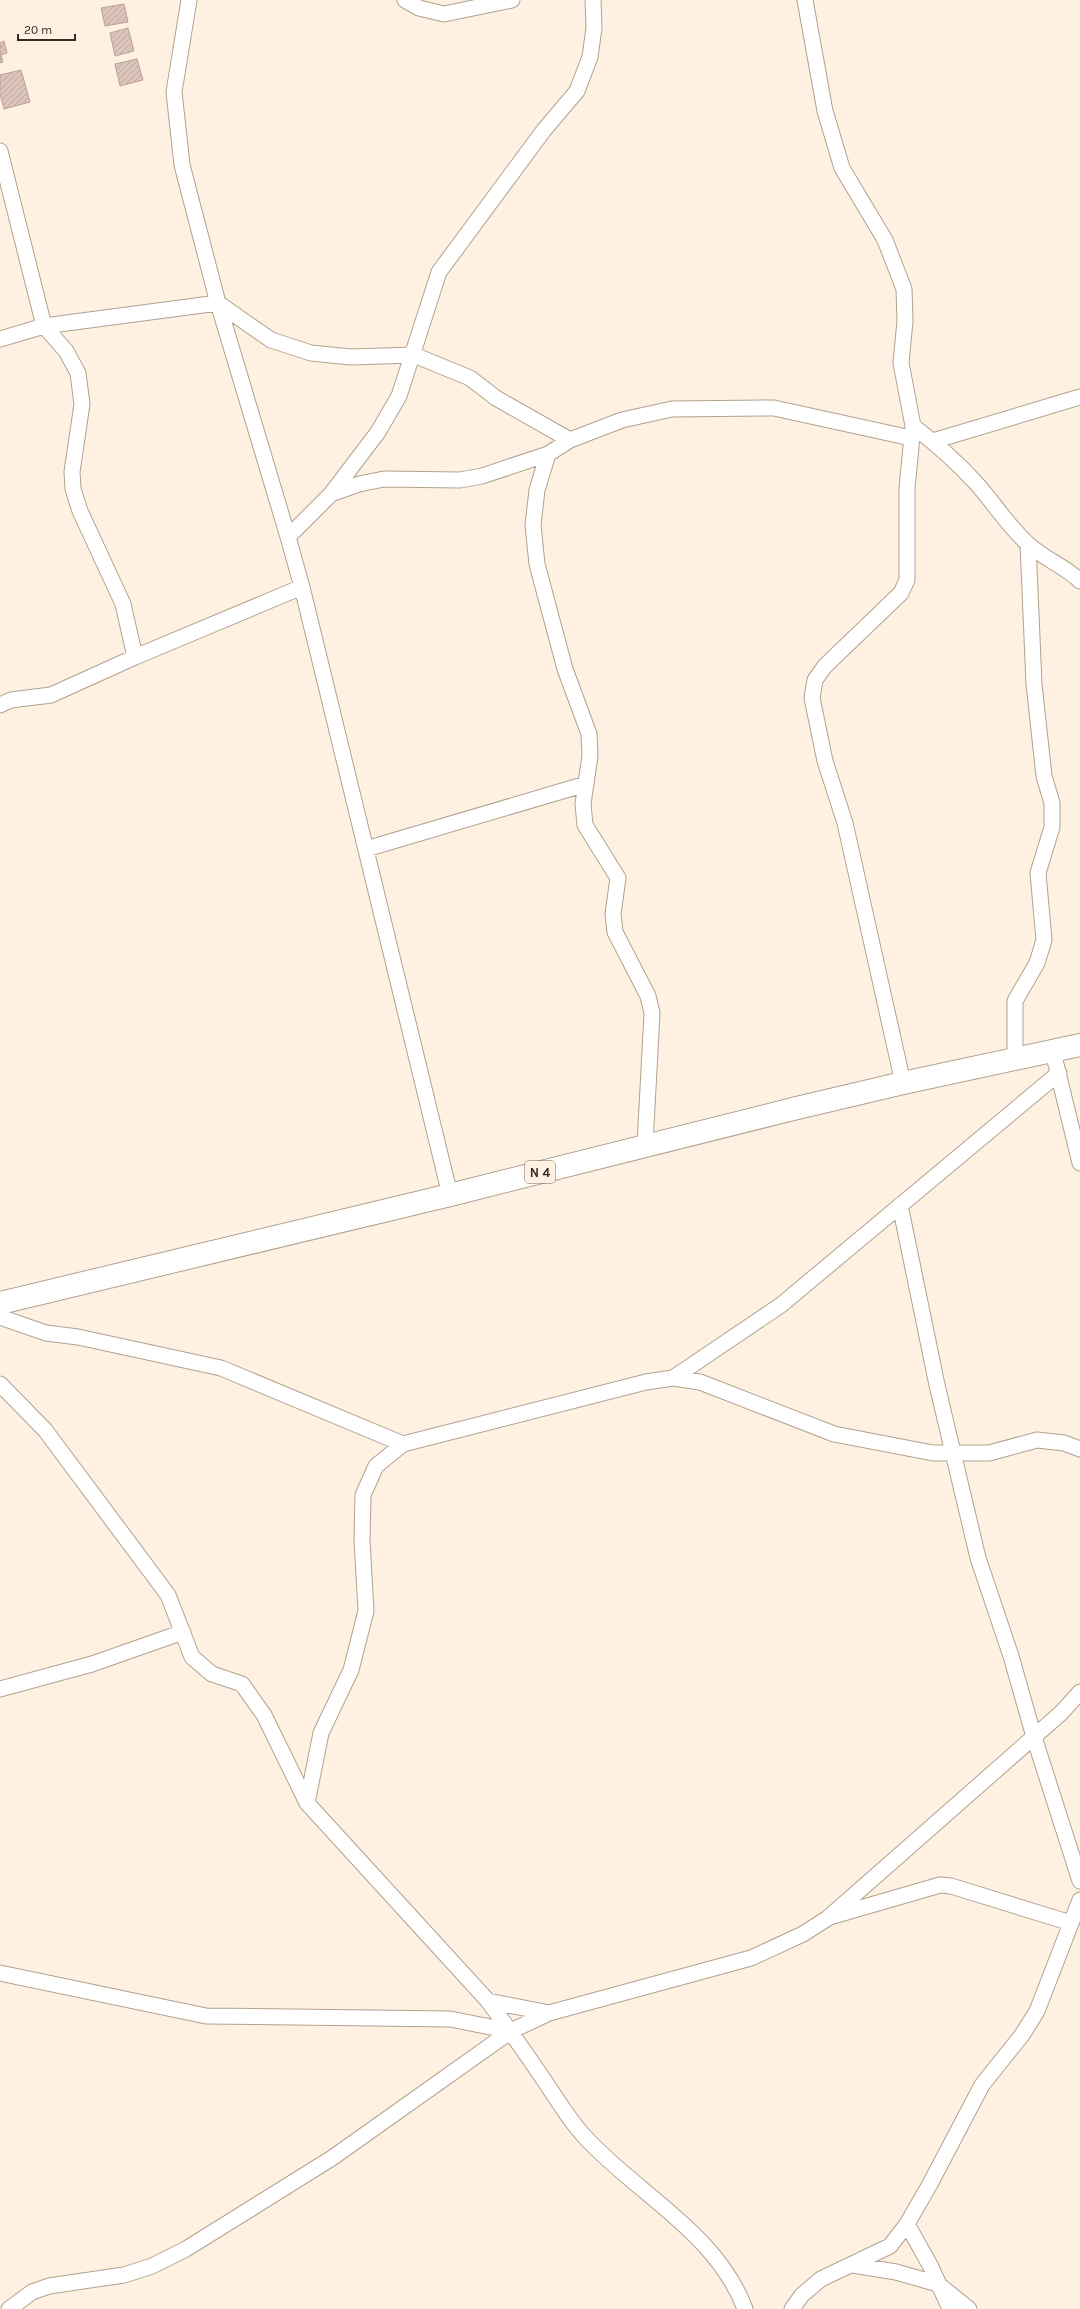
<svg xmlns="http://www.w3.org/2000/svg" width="1080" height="2309" font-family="Karla,sans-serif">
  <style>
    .building { fill: url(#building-hatch); stroke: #b9a197 }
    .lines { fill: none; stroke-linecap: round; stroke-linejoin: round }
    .minor-casing { stroke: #b2a18f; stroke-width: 17 }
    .primary-casing { stroke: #b2a18f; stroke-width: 24 }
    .minor { stroke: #fff; stroke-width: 15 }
    .primary { stroke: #fff; stroke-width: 22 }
    .labels { text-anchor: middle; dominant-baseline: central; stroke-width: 4; stroke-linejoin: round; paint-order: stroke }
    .shield { fill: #fff1e1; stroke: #70665d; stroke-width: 1 }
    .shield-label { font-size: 13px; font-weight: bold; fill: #322b24 }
  </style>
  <defs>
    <pattern id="building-hatch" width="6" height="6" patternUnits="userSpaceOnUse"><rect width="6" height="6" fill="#ddc4ba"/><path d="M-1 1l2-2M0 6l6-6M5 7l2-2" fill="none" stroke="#bea9a0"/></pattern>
  </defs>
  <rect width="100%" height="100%" fill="#fff1e1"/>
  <path class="building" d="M124 4 128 22 105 26 101 8Z
    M128 28 134 51 115 56 110 33Z
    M4 41 7 53 1 55 3 62 0 63V43Z
    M137 59 143 80 120 86 115 64Z
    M21 70 30 102 4 109 0 94V75Z"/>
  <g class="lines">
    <defs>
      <path id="minor" d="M189 0 174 92 182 165 218 303 288 537
        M405 0 419 8 444 14 512 0
        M805 0 825 111 842 168 885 240 904 289 905 321 901 363 913 426 907 488V580L901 593 825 666 815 680 812 698 825 761 845 823 903 1083
        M0 151 44 326 66 351 78 373 82 404 72 472 73 489 80 511 123 604 135 657
        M0 339 44 326 218 303 271 340 311 353 351 357 414 355 470 378 496 398 570 440
        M913 426C935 443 957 462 976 483 994 503 1008 526 1028 544 1044 559 1065 566 1080 581
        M933 441 1080 397
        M548 454 537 490 533 525 537 564 546 598 565 669 589 734 590 756 583 804 585 825 618 878 613 914 615 932 648 996 652 1013 645 1145
        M331 494 359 484 384 479 460 480 482 476 548 454 570 440 622 420 672 409 774 408 911 438
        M0 705 11 700 51 695 135 657 302 587
        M366 849 586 784
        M1053 1052 1080 1163
        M1015 1060V1001L1037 963 1044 940 1038 873 1052 827V803L1044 776 1034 684 1028 544
        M450 1195 302 587 288 537 331 494 378 432 399 396 439 272 544 130 577 91 590 57 594 28 593 0
        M900 1205 937 1385 978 1558 1011 1656 1034 1737 1080 1881
        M0 1317 46 1333 78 1337 221 1368 403 1444
        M673 1378 781 1305 1059 1073
        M0 1384 45 1430 168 1595 192 1657 212 1674 242 1684 264 1715 307 1803 488 2001C508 2028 527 2055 546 2083 558 2101 570 2121 585 2137 637 2194 717 2233 745 2309
        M0 1689 92 1664 183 1632
        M307 1803 321 1733 351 1670 366 1611 362 1540 363 1495 376 1466 403 1444 646 1382 673 1378 700 1382 834 1434 933 1453H989L1037 1440 1064 1443 1080 1449
        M833 1916 940 1885 951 1886 1071 1923
        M0 1973 206 2016 450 2019 511 2031
        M488 2001 549 2013
        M907 2224 931 2267 950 2309
        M853 2265 896 2272 938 2284 969 2309
        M9 2309 32 2292 49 2286 124 2275 152 2266 186 2249 332 2158 511 2031 549 2013 751 1958 803 1934 828 1918 1061 1713 1080 1692
        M792 2309 802 2295 821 2279 890 2246 907 2224 930 2184 982 2085 1022 2035 1037 2011 1080 1900"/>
      <path id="primary" d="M0 1303 450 1195 797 1108 903 1083 1080 1045"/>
    </defs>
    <use href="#minor" class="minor-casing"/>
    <use href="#primary" class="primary-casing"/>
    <use href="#minor" class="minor"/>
    <use href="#primary" class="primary"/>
  </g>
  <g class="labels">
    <rect class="shield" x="525" y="1161" width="30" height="22" rx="3"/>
    <g class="shield-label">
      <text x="540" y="1172">N 4</text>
    </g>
  </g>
  <path d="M18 34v6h57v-6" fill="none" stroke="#322b24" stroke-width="2"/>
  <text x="24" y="34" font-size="12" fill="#322b24" stroke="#fff1e1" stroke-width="3" paint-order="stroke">20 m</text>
</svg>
